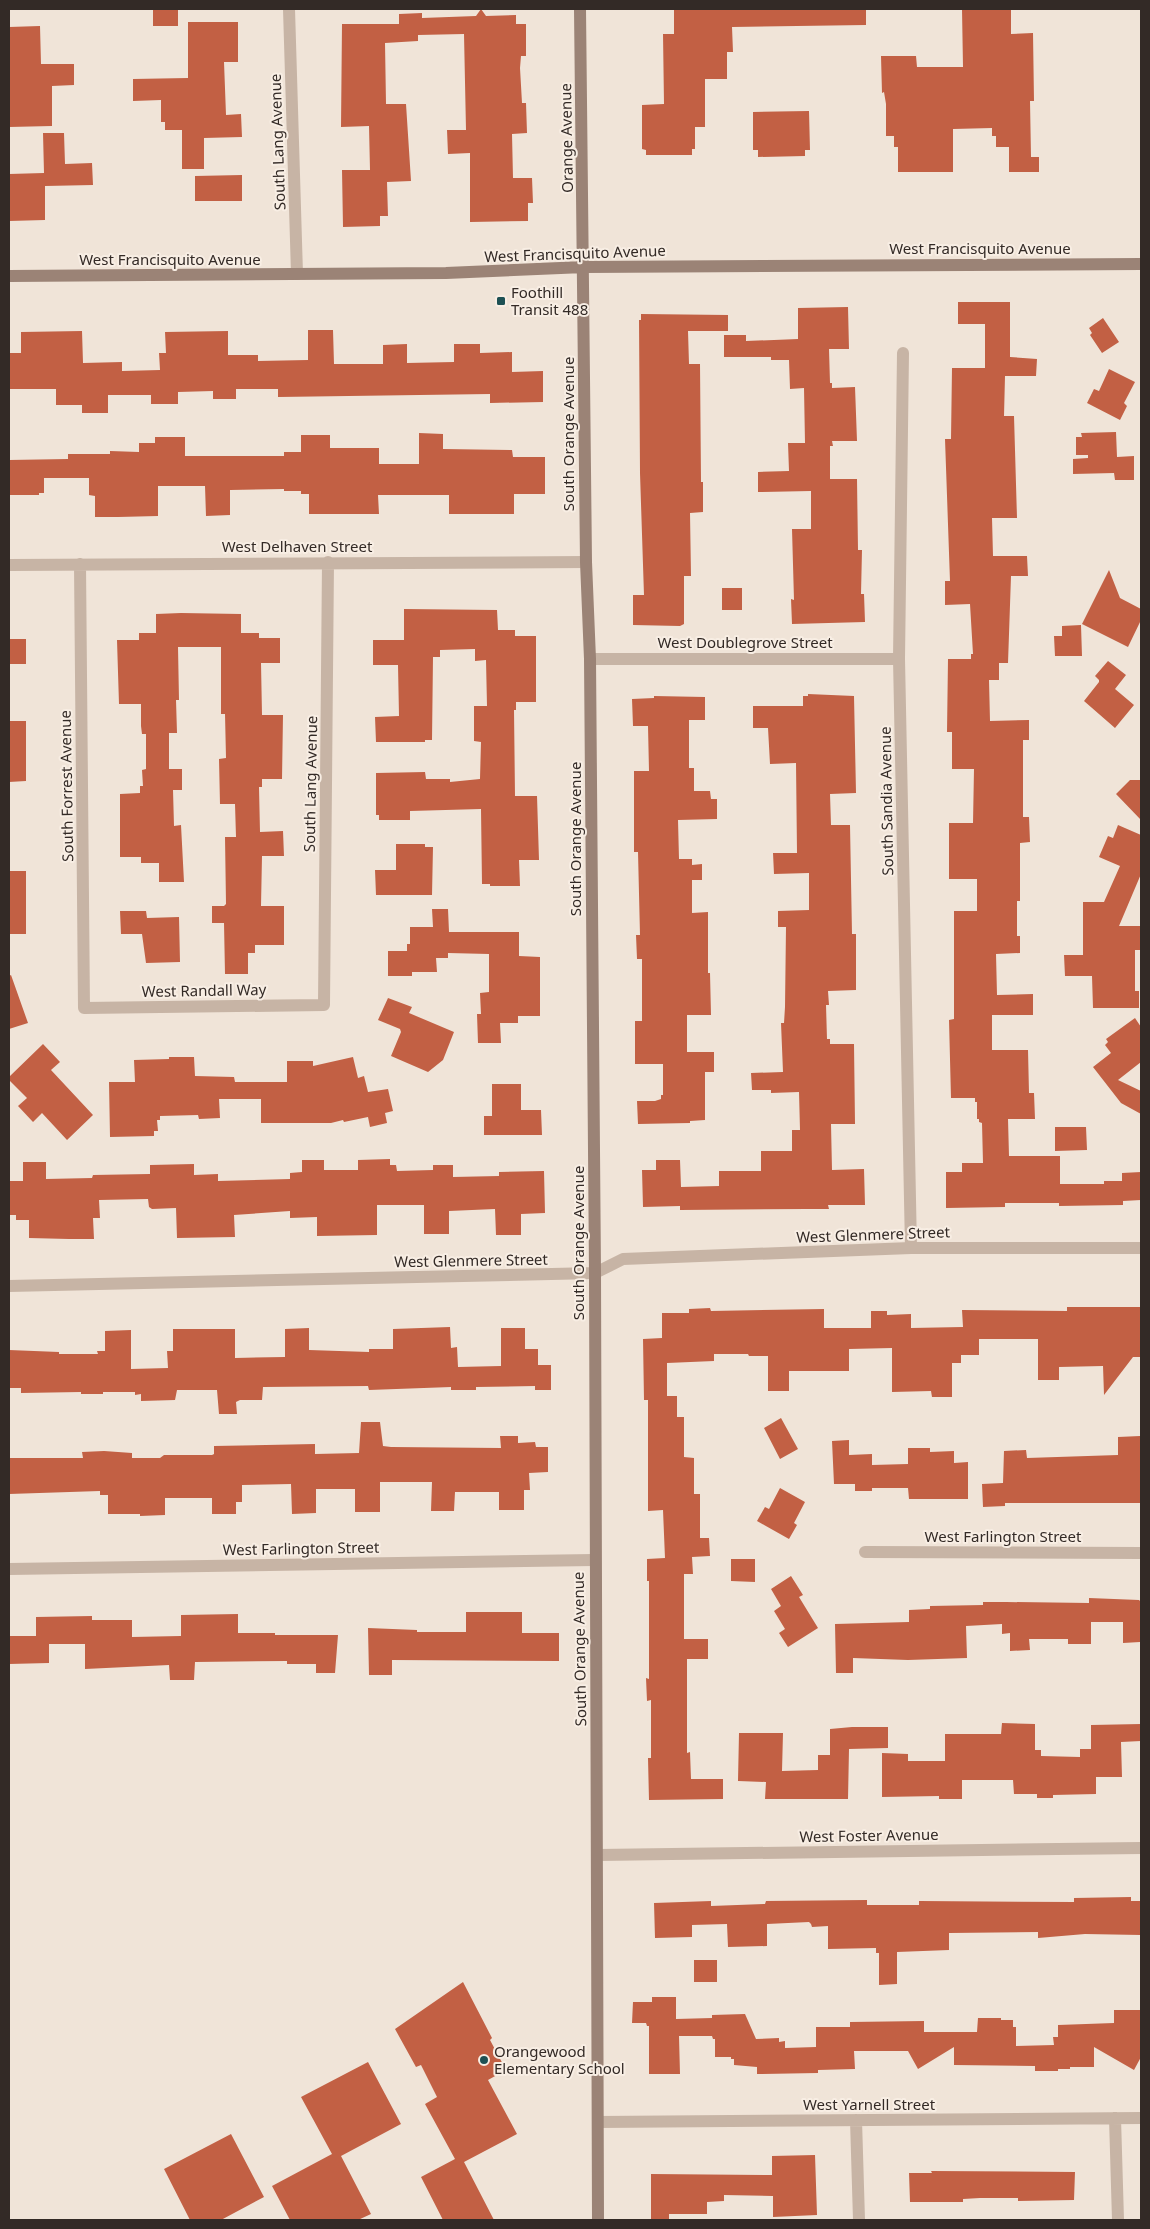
<svg xmlns="http://www.w3.org/2000/svg" width="1150" height="2229" font-family="'Noto Sans',sans-serif">
  <style>
    .building { fill: #c26044 }
    .lines { fill: none; stroke-linecap: round; stroke-linejoin: round }
    .street { stroke: #c7b4a5; stroke-width: 12 }
    .secondary { stroke: #9b8376; stroke-width: 12 }
    .poi-dot { fill: #1d5053; stroke: #f8eee4; stroke-width: 2 }
    .labels { text-anchor: middle; dominant-baseline: central; stroke-width: 4; stroke-linejoin: round; paint-order: stroke }
    .street-label { font-size: 15px; fill: #332a26; stroke: #f8eee4 }
    .poi-label { font-size: 15px; fill: #332a26; stroke: #f8eee4; text-anchor: start }
  </style>
  <rect width="100%" height="100%" fill="#f0e4d8"/>
  <path class="building" d="M153 9H178V26H153Z
    M481 9 486 16 516 15V24H526V56H521L520 68 522 103H526L527 133 512 134 513 178H532L533 203H528V221L470 222V153L448 154 447 130H466L464 34 418 35V41L385 43 386 104H406L411 181 387 182 388 216H380V226L343 227 342 170H370L369 126 341 127 342 24H399V14L422 13V18L476 16Z
    M674 9H866V25L732 27 733 52H727V79H705V127H695V149H692V155H646V150L642 149V105L664 104 663 34H674Z
    M962 9H1011V34L1033 33 1034 101H1030L1031 157H1039V172H1009V147H996V136H992V128L953 129V172H898V147H894V136H886V104L884 92 882 93 881 56H916L917 67H963Z
    M188 22H238V62H224L226 115 241 114 242 137 204 138V169H182V130H165V122H161V100L133 101V79L188 78Z
    M40 26 41 64H74V85L52 86V126L9 127V27Z
    M809 111 810 150H805V156L758 157V150H753V112Z
    M43 133H64L65 164 92 163 93 185 45 186V220L9 221V174L44 173Z
    M242 175V201H195V176Z
    M958 302H1010V357L1037 359 1036 376H1005L1004 416H1014L1017 518H992L993 556H1027L1028 576H1011L1008 663H999V680H989L990 721 1029 720V740H1023V817H1029L1030 842 1020 843V901H1017V936H1020V953L996 954 997 995 1033 994V1015H992V1050H1028L1029 1093H1034L1035 1119H1008L1009 1156H1060V1184H1104V1181H1122V1173L1141 1172V1200L1123 1201V1205L1059 1206V1203H1005V1207L946 1208V1172H962V1163H983L982 1123 979 1122V1119H977V1102H975V1098H951L949 1020 954 1019V911H977V879H949V823H973L974 769H952V732H947L948 659H971V654H973L970 604 945 605V581H950L945 439H951L952 368H985V324H958Z
    M848 307 849 349H829L830 383H832V388L855 387 857 441H832L833 446H830V479H857L858 550H862L861 594H864L865 622 792 624 791 599 794 600 792 529H811V491L758 492V472L789 471 788 443H805L804 388 790 389 789 360H771V357H724V335H746V341L798 339V308Z
    M641 314 728 315V331H688L689 364H700L701 482H703V512L690 513 691 576H684V624L680 626 633 625V595H644L640 473 639 320H641Z
    M1103 318 1119 342 1102 353 1090 335 1092 333 1089 328Z
    M308 330H333L334 364H383V345L407 344V363L454 362V344H480V353L512 352V372L543 371V402L490 403V394L278 397V389H236V399H213V391L178 392V404H151V395H108V413H82V405H56V389H9V353H21V332L82 331 83 363 122 362V371L160 370 159 353H166L165 332 228 331V355H258V361L308 360Z
    M1109 369 1135 382 1124 403 1127 406 1120 420 1087 403 1094 389 1099 391Z
    M1116 432 1117 457 1134 456V480H1115L1114 473 1073 474V459L1088 458V455H1076V437H1082L1081 433Z
    M419 433 443 434V449L512 450 513 457H545V494H514V514H449V495H378L379 514H309V494H301V491H284V489L230 490V515L206 516 205 486H158V516L118 517H95V496L89 495V478H44V493H39V495H9V460L68 459V454H110V451L139 452V443H155V437H185V456H284V452H301V435H330V448H379V464H419Z
    M1109 570 1120 598 1141 609V620L1128 647 1082 624Z
    M722 588H742V610H722Z
    M404 609 497 610 498 630H515V636H536V702H516V710H514L515 796H537L539 860H519L520 886H490V884H482L481 809 410 811V820H379V815H376V773L425 772 426 779H450V782L480 779 481 742 474 741V706H487L486 660 475 661V649L440 650V657H433L432 740H425V742H376L375 717 399 716 398 665H373V640H404Z
    M181 613 241 614V633H259V638H280V663H261L262 715H283L282 779H262V787H259L260 832 283 831 284 856H262L261 906H284V945H255V953H248V974H225L224 923H212V906H224L226 904 225 837H236L235 804H220L219 759 226 758 225 714H221V647H178L179 700H176L177 733H169V769H182V790H173L174 826 181 825 184 882H159V863H141V857H120V794L140 793V786H143L142 770 146 769V734H142L141 726V704H119L117 640H139V633H156V614Z
    M1081 625 1082 656H1055L1054 636H1062V626Z
    M9 639H26V664H9Z
    M1108 661 1126 675 1115 689 1134 705 1115 728 1084 701 1099 682V680L1095 676Z
    M808 694 854 696 856 793 830 794 831 825H850L852 934H856V990L828 991 829 1005H826L827 1039H830V1044H854L855 1124H831L832 1170 864 1169 865 1205H828L829 1209H806L680 1210V1206L643 1207 642 1170H656V1160H680L681 1187 719 1186V1171H761V1151H792V1130H800L799 1092 771 1093V1090H752L751 1073 783 1072 781 1023H784L785 1007 786 927H778V911L809 910V873L774 874 773 853H797L796 763 770 764 768 728H753V706H803V696H808Z
    M654 696 705 697V720H689V768H694V791H710L711 799H717V819L678 820 679 859H692V865L702 864V880H692V913L708 912V973H710L711 1015H687V1052H714V1072H705V1120L690 1121V1123L638 1124 637 1101H655L661 1099V1095H663V1064H635V1021H642V959H637L636 935H640L638 852H634V771H649L648 726H633L632 699 654 698Z
    M9 721H26V781L9 782Z
    M1130 780H1141V820L1116 794Z
    M1118 825 1141 835V874L1119 926H1141V950H1135V991H1139V1008H1093L1092 976H1065L1064 955H1083V902H1104L1120 866 1099 857 1108 836 1113 838Z
    M396 844H425V847H433L432 895H376L375 870H396Z
    M9 871H26V934H9Z
    M432 909H448L449 932H519V956L540 957V1016H518V1023H500L501 1043H478L477 1014H481L480 993 489 992V954L448 953V958H436L437 972H412V976H388V951H407V944H410V927H433Z
    M120 911H146L147 918 179 917 180 962 146 963 142 934H121Z
    M11 975 28 1023 9 1029V976Z
    M388 998 412 1007 409 1013 454 1032 443 1060 428 1072 391 1056 401 1032 400 1029 378 1020Z
    M1135 1018 1141 1027V1062L1118 1080 1141 1091V1114L1121 1103 1093 1067 1111 1053 1105 1045 1108 1042 1106 1039Z
    M43 1044 60 1062 51 1070 93 1115 67 1140 42 1113 33 1122 18 1106 27 1098 9 1080V1077Z
    M169 1057H194L195 1076 234 1077 235 1082H287V1061H313V1066L353 1057 358 1078 364 1076 368 1092 388 1089 393 1111 385 1113 387 1123 370 1127 368 1117 344 1122 343 1120 331 1123H261V1099H219L220 1118 199 1119 198 1115 160 1116V1120H157L158 1131H154V1136L110 1137 109 1082H135L134 1060 169 1059Z
    M492 1084H521V1110H541L542 1135H484V1116H492Z
    M1055 1127H1086L1087 1150 1055 1151Z
    M390 1159V1165H396L397 1171 433 1170V1165H453V1177L499 1176V1172L544 1171 545 1213 521 1214V1235H496L495 1209 449 1211V1234H424V1205H377V1235L317 1236V1217L290 1218V1211L234 1215 235 1237 177 1238 176 1208 152 1209 149 1207 148 1199 99 1200 100 1218H93L94 1239H69L29 1238V1220H16V1215H9V1181H23V1162H46V1179L92 1178 93 1175 150 1174V1165L194 1164V1175L218 1174V1181L290 1179V1173L302 1172V1160H324V1170H358V1160Z
    M1067 1307H1141V1357H1133L1104 1395 1103 1366 1059 1367V1380H1038V1339H979V1355H961V1363H952V1397H932L931 1391 892 1392V1348L849 1349V1371H789V1391H768V1356H749L748 1354H714V1361L667 1363V1396H677V1417H684V1457L694 1458V1494H700V1538H709L710 1556 692 1557 693 1574H684V1639H708V1659H687V1753L690 1752 691 1779H723V1799L649 1800 648 1758H651V1700L647 1701 646 1678 649 1679V1581H647V1559L665 1558 663 1510 648 1511V1400H644L643 1339 662 1338V1313H689V1309L710 1308 711 1311 824 1309V1328H871V1311H887V1315L911 1314V1328L963 1327 962 1310 1067 1311Z
    M450 1327 451 1348 457 1347 458 1367 501 1366V1328H525V1349H538V1365H551V1390H535V1386L476 1387V1390H451V1387L369 1390 368 1386 263 1387 262 1400H240L236 1402 237 1414H219L217 1390H177L175 1400 141 1401V1394L135 1395V1392H103V1394H81V1392L21 1393V1388H9V1350L59 1352V1354H98L97 1351H105V1331L131 1330V1369L168 1368 167 1351H173V1329H235V1358L285 1357V1329L309 1328V1350L369 1352V1349H393V1329Z
    M781 1418 798 1449 780 1459 764 1428Z
    M361 1422H380L383 1446 391 1447 501 1448 500 1436H518V1443L535 1442 536 1447H548V1472L529 1473 530 1490H524V1510H499V1492H455L454 1511H431L432 1482H380V1512H355V1489H316V1513L292 1514 291 1484 242 1485V1502H236V1514H212V1498H165V1515L140 1516V1514H108V1495H100V1491L9 1494V1458H83L82 1452 104 1451 132 1453V1458H160L164 1455H212L214 1454V1446L315 1444V1454L359 1453Z
    M1140 1436 1141 1503H1005V1506L983 1507 982 1484 1003 1483 1004 1451 1026 1450 1027 1458 1118 1455V1437Z
    M849 1440V1455L872 1454V1465L908 1464V1448H930V1452L954 1451V1463L968 1462V1499H909L908 1488H872V1491H855V1484H834L832 1441Z
    M780 1488 805 1502 794 1523 797 1525 789 1539 757 1521 765 1507 769 1509Z
    M731 1559H755V1582L731 1581Z
    M791 1576 803 1595 799 1597 818 1628 788 1647 779 1633 785 1629 774 1611 781 1606 771 1589Z
    M1089 1598 1139 1600 1141 1602 1140 1642 1123 1643V1622H1091V1644H1068V1639H1029L1030 1650 1010 1651V1633L1002 1634V1624L966 1626 967 1658 908 1660 853 1658V1673H836L835 1624 909 1622V1610L930 1609V1606L983 1605V1602H1006L1089 1603Z
    M466 1612H522V1633H559V1661L392 1660V1675H369L368 1628 417 1630V1632H466Z
    M238 1614V1633H275V1635H338L335 1673H316V1664H287V1661L195 1662 194 1680H170L169 1665 85 1669V1644H49V1663L9 1664V1636H36V1617L92 1616V1620H132V1637L181 1636V1615Z
    M1002 1723 1035 1724V1750H1041V1756L1080 1757V1749H1091V1725L1141 1724V1741L1121 1742 1122 1777H1096V1794L1053 1795V1798H1037V1794H1014L1013 1780H962V1799H939V1796L882 1797V1753L908 1754V1761H945V1734H1001Z
    M852 1727H888V1748L849 1749 848 1799H765L766 1782 738 1781 739 1733H783L782 1771 818 1770V1755H830V1729Z
    M1131 1897V1901H1141V1935L1085 1934 1038 1938V1932L949 1933V1950L897 1952V1984L879 1985V1953H876V1948L828 1949V1926L812 1927 811 1924 809 1922 767 1924V1946L728 1947 727 1924 692 1925V1937L655 1938 654 1903 711 1901V1906L765 1904 766 1901 867 1900V1905H919V1901L1074 1902V1898Z
    M694 1960H717V1982H694Z
    M463 1982 492 2038 490 2040 506 2070 488 2080 517 2134 464 2162 494 2220H443L421 2177 455 2159 425 2104 437 2097 421 2065 416 2067 395 2029Z
    M652 1997H676V2019L712 2018V2015L745 2014 756 2039 779 2038V2042L785 2041V2048L816 2047V2027H850V2022L924 2021V2032H977L978 2018H1001V2020H1013V2027H1016V2046L1054 2045 1053 2037H1058V2025L1114 2023V2010H1141V2057L1134 2070 1094 2047V2067H1070V2069H1058V2071H1035V2066L954 2065V2047L918 2069 908 2051H854L855 2069 818 2070V2073L757 2074V2067L734 2065V2059H731V2057H715V2039H713L712 2036H679L680 2074H649V2026H647L646 2023H632L633 2002H652Z
    M368 2062 401 2124 341 2156 371 2214 358 2220H290L272 2186 332 2154 301 2097Z
    M231 2134 264 2197 221 2220H190L164 2169Z
    M815 2155 817 2215 773 2217V2196L724 2195V2201L707 2202V2214H669V2220H651V2174L772 2175V2156Z
    M931 2171 1075 2172 1074 2200 1018 2201V2198H980L963 2199V2202H910L909 2173H932Z"/>
  <g class="lines">
    <path class="street" d="M289 9 297 274
      M903 353 899 659 911 1248
      M80 564 84 1008 324 1005 328 562
      M9 565 586 562
      M590 659H899
      M9 1286 595 1273 623 1259 911 1248H1141
      M865 1552 1141 1553
      M9 1569 594 1560
      M598 1855 1141 1848
      M1115 2118 1118 2220
      M856 2120 859 2220
      M598 2122 1141 2118"/>
    <path class="secondary" d="M580 9 586 562 590 659 595 1273 598 2220
      M9 276 446 273 584 267 1141 264"/>
  </g>
  <g class="poi-dot">
    <rect x="496" y="296" width="10" height="10" rx="2.5"/>
    <circle cx="484" cy="2060" r="5"/>
  </g>
  <g class="labels">
    <g class="street-label">
      <text transform="translate(566 138) rotate(-91)">Orange Avenue</text>
      <text transform="translate(277 142) rotate(-92)">South Lang Avenue</text>
      <text x="980" y="248">West Francisquito Avenue</text>
      <text transform="translate(575 253) rotate(-2)">West Francisquito Avenue</text>
      <text x="170" y="259">West Francisquito Avenue</text>
      <text transform="translate(568 434) rotate(-90)">South Orange Avenue</text>
      <text x="297" y="546">West Delhaven Street</text>
      <text x="745" y="642">West Doublegrove Street</text>
      <text transform="translate(310 784) rotate(-89)">South Lang Avenue</text>
      <text transform="translate(66 786) rotate(-91)">South Forrest Avenue</text>
      <text transform="translate(886 801) rotate(-91)">South Sandia Avenue</text>
      <text transform="translate(575 839) rotate(-90)">South Orange Avenue</text>
      <text transform="translate(204 990) rotate(-1)">West Randall Way</text>
      <text transform="translate(873 1234) rotate(-2)">West Glenmere Street</text>
      <text transform="translate(578 1243) rotate(-90)">South Orange Avenue</text>
      <text transform="translate(471 1260) rotate(-1)">West Glenmere Street</text>
      <text x="1003" y="1536">West Farlington Street</text>
      <text transform="translate(301 1548) rotate(-1)">West Farlington Street</text>
      <text transform="translate(579 1649) rotate(-91)">South Orange Avenue</text>
      <text transform="translate(869 1835) rotate(-1)">West Foster Avenue</text>
      <text x="869" y="2104">West Yarnell Street</text>
    </g>
    <g class="poi-label">
      <text x="511" y="292">Foothill<tspan x="511" dy="17">Transit 488</tspan></text>
      <text x="494" y="2051">Orangewood<tspan x="494" dy="17">Elementary School</tspan></text>
    </g>
  </g>
  <rect width="1150" height="2229" fill="none" stroke="#332a26" stroke-width="20"/>
</svg>
